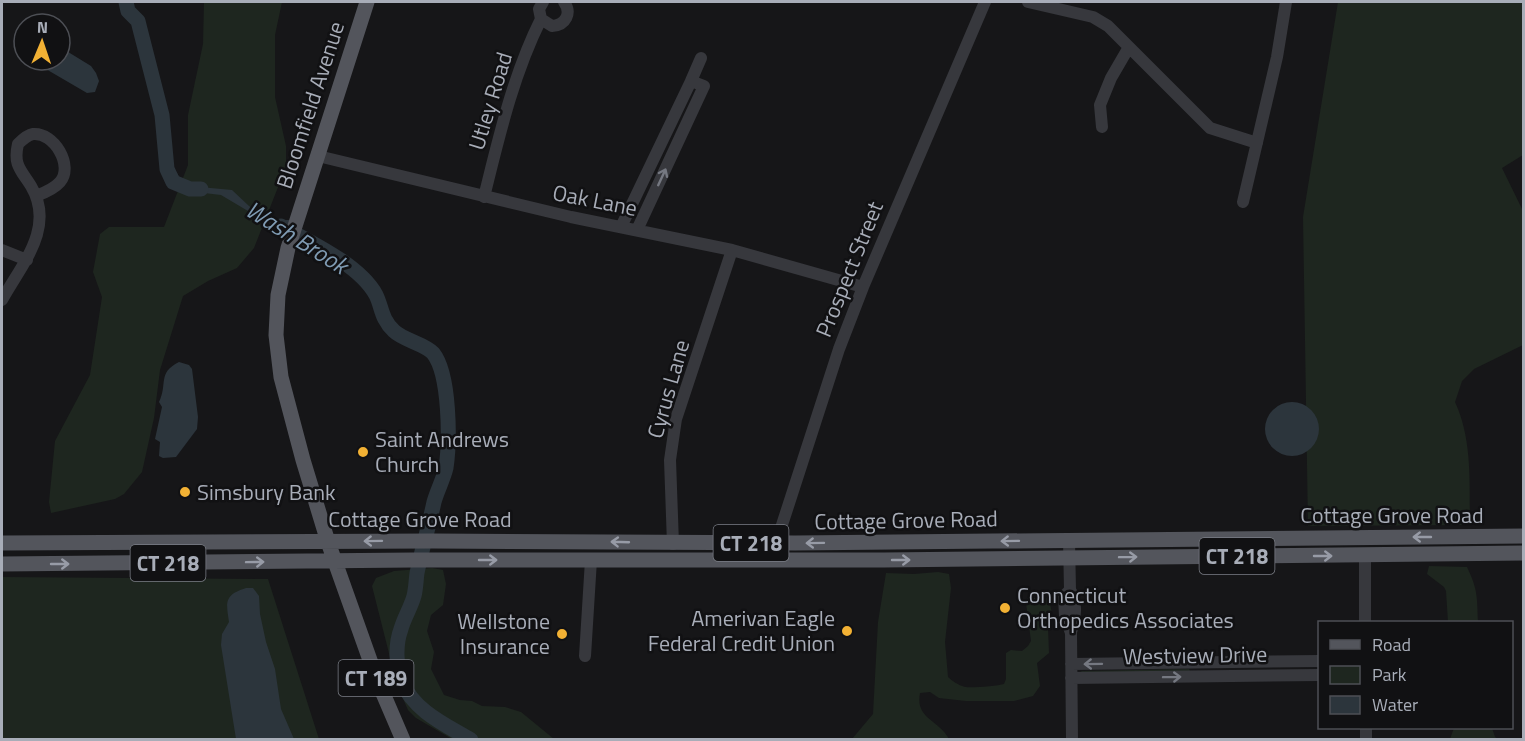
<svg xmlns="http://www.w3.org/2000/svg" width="1525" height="741" font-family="'Titillium Web',sans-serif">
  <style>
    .green { fill: #1e261f }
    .water { fill: #2c353c }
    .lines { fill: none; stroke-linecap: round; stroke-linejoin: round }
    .river { stroke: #2c353c; stroke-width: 15 }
    .minor { stroke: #37383d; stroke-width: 12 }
    .major { stroke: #53555c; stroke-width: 15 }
    .oneway { stroke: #757881 }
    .oneway2 { stroke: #979ba6 }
    .poi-dot { fill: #f2b134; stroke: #111113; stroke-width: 2 }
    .labels { text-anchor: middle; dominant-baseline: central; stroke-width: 5; stroke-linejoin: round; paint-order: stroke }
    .shield { fill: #111113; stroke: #7b7e86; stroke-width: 1.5 }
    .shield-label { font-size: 21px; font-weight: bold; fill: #a8adb8 }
    .street-label { font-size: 22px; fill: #a8adb8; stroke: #111113 }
    .poi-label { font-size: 22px; fill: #a8adb8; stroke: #111113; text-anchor: start }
    .water-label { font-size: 24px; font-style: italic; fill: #7f9bb3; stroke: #111113 }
  </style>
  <rect width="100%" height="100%" fill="#161618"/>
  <path class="green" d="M204 2H282L275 35V97L286 146V167L254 248 237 268 208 281 183 296 160 370 154 418 142 472 124 494 115 499 51 513 49 502 55 441 90 375 102 297 93 272 100 234 109 227H164L188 165V115L203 44Z
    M1338 2H1523V155L1502 168 1523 211V345L1474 369 1462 381 1455 402C1473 441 1469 484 1470 525L1308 526 1303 217Z
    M1429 566 1467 567C1478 590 1477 597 1478 622H1448L1446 591 1444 587 1427 574Z
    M432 568 443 570 446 584 443 605 431 615 427 631 434 652 431 669 444 695 460 700 472 701 482 706 505 707 521 712 554 739H452L416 718 408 710 397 685 372 586 376 578 394 571Z
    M938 572 949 574 951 588 945 642 948 677C952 681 958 685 965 687 972 688 998 686 1004 684L1006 679V653L1011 650 1022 651 1028 646 1031 641 1026 603 1027 598H1049L1052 614 1048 628 1049 653 1037 663 1040 686 1033 696 1014 701H966L939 698 930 692 920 693C915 719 938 719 949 739H852L873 714 878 622 886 573 914 574Z
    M2 577 268 579 319 739 2 740Z
    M1189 669 1191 673 1080 672 1082 671Z
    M1454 728H1492L1495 737 1498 739H1450Z"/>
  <path class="water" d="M60 47 91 66 96 73 99 81 95 92 87 93 39 65 35 60H60Z
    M168 148 170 161 181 180 189 186 232 190 249 206 258 212 278 220H291L287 234 221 195 187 191 167 173 160 150Z
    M179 362 189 365 192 369 198 417 197 429 176 457 163 458 159 456 160 442 155 439 162 407 159 402C168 384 157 373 179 362Z
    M1265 429a27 27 0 1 1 54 0a27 27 0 1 1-54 0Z
    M246 588H253L259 596 260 614 266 642 275 669 281 709 294 739H236L221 645 222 634 229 622C226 602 224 595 246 588Z"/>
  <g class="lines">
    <path class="river" d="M126 2 128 11 138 21 140 29 162 115 167 169 173 182 190 189H201
      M281 226C310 242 360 265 376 295 382 307 381 319 394 331 403 340 425 344 433 353 450 374 450 441 446 468 443 480 437 491 434 502 429 526 422 549 417 573 416 580 416 588 414 596 411 607 404 618 401 629 395 645 396 666 402 682 414 711 446 725 471 740"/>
    <path class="minor" d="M543 2 539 9 541 19 552 26C566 25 572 13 564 2
      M1028 2 1093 17 1108 26 1210 128 1257 143
      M691 81 701 58
      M1102 127 1100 105 1111 78 1129 47
      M318 156 571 217 732 250 863 287
      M484 197C499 137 513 75 541 19
      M1243 202 1277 57 1286 2
      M621 227 691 81 704 86 637 230
      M2 250 27 260
      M2 300C21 265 56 228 31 186 21 170 13 165 18 144 22 140 27 135 33 134 54 132 74 166 60 182 54 189 44 193 36 196
      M1069 540 1070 590C1078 601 1075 620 1071 632
      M673 544 670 460 676 419 732 250
      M1365 555V622
      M780 560 781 528 839 349 863 287 985 2
      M1070 590 1064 596 1065 616 1071 633 1072 740
      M585 656 591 560
      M1071 664 1320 661
      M1071 678 1320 675
      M1366 728V740"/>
    <path class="major" d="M367 2 288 248 278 295 276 335 281 377 303 460 328 542 376 677 403 740
      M2 543 433 541 795 543 1524 536
      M2 564 413 560H884L1524 553"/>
  </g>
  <defs><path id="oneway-shaft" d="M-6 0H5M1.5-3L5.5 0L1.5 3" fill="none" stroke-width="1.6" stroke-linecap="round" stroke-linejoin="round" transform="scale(1.5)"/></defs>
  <g class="oneway">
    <use href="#oneway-shaft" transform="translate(662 177) rotate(-65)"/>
    <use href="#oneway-shaft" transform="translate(1093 664) rotate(179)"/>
    <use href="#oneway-shaft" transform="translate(1172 677) rotate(-1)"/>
  </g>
  <g class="oneway2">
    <use href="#oneway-shaft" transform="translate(1422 537) rotate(180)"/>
    <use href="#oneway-shaft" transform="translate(373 541) rotate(179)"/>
    <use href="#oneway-shaft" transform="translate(1010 541) rotate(179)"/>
    <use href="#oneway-shaft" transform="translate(620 542) rotate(-178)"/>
    <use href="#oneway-shaft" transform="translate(815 543) rotate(179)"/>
    <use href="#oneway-shaft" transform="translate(1323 556)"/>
    <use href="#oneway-shaft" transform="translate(1128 557) rotate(-1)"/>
    <use href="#oneway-shaft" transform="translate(488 560)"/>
    <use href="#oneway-shaft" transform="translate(901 560)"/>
    <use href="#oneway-shaft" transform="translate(255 562) rotate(-1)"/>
    <use href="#oneway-shaft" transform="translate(60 564)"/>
  </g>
  <g class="poi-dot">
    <circle cx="363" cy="452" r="6"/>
    <circle cx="185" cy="492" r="6"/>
    <circle cx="1005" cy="608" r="6"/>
    <circle cx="847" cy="631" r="6"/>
    <circle cx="562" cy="634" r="6"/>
  </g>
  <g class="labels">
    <g class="shield">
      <rect x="713.5" y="525" width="75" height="36" rx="4.5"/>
      <rect x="1199.5" y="538" width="75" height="36" rx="4.5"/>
      <rect x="130.5" y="545" width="75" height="36" rx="4.5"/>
      <rect x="338.5" y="660" width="75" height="36" rx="4.5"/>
    </g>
    <g class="shield-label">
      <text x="751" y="543">CT 218</text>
      <text x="1237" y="556">CT 218</text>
      <text x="168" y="563">CT 218</text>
      <text x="376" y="678">CT 189</text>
    </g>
    <g class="street-label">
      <text transform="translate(490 101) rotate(-73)">Utley Road</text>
      <text transform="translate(310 105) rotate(-72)">Bloomfield Avenue</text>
      <text transform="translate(595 200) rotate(11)">Oak Lane</text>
      <text transform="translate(849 269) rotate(-68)">Prospect Street</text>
      <text transform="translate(668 389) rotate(-74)">Cyrus Lane</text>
      <text x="1392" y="515">Cottage Grove Road</text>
      <text x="420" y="519">Cottage Grove Road</text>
      <text transform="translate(906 520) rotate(-1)">Cottage Grove Road</text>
      <text transform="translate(1195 655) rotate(-1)">Westview Drive</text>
    </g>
    <g class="poi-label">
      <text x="375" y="439">Saint Andrews<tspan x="375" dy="25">Church</tspan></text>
      <text x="197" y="492">Simsbury Bank</text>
      <text x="1017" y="595">Connecticut<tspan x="1017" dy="25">Orthopedics Associates</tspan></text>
      <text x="835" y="618" text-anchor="end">Amerivan Eagle<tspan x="835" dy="25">Federal Credit Union</tspan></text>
      <text x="550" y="621" text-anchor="end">Wellstone<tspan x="550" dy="25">Insurance</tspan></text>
    </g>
    <g class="water-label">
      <text transform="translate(297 237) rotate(32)">Wash Brook</text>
    </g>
  </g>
  <rect width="1525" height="741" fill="none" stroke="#a8adb8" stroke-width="6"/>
  <rect x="1318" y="621" width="195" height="108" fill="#111113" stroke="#4d4f55" stroke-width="1.5"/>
  <rect x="1330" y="640" width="30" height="9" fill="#53555c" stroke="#4d4f55" stroke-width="1.5"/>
  <text x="1372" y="651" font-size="18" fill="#a8adb8">Road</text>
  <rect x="1330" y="666" width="30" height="18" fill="#1e261f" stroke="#4d4f55" stroke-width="1.5"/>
  <text x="1372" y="681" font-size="18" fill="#a8adb8">Park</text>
  <rect x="1330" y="696" width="30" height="18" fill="#2c353c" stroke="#4d4f55" stroke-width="1.5"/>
  <text x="1372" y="711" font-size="18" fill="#a8adb8">Water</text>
  <g transform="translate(42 42) rotate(2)"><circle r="28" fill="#111113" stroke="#4d4f55" stroke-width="1.5"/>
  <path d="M0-4.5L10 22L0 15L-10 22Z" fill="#f2b134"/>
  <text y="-9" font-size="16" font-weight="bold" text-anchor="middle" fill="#a8adb8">N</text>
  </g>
</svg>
